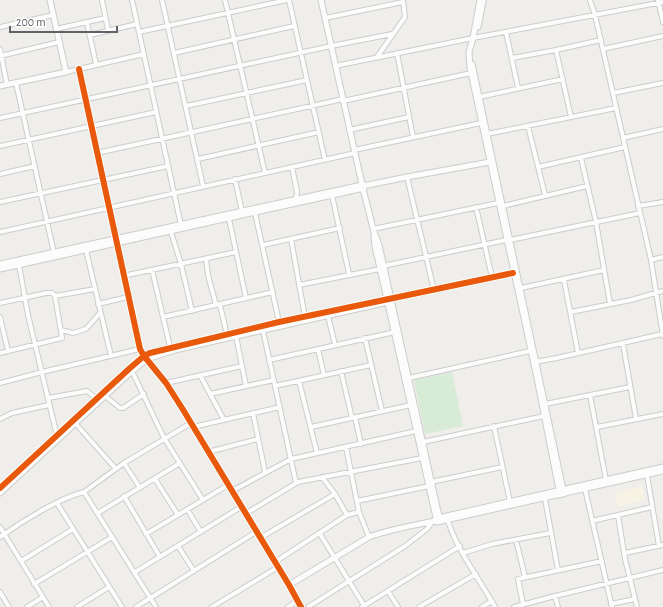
<svg xmlns="http://www.w3.org/2000/svg" width="663" height="607" font-family="'Alegreya Sans',sans-serif">
  <style>
    .commercial { fill: #f7f3e4 }
    .green { fill: #d8ebd6 }
    .lines { fill: none; stroke-linecap: round; stroke-linejoin: round }
    .minor-casing { stroke: #cbcccc; stroke-width: 6 }
    .tertiary-casing { stroke: #cbcccc; stroke-width: 7 }
    .minor { stroke: #fdfcfc; stroke-width: 4 }
    .tertiary { stroke: #fdfcfc; stroke-width: 5 }
    .cycleway-casing { stroke: #fff; stroke-width: 8 }
    .cycleway { stroke: #e8590c; stroke-width: 6 }
  </style>
  <rect width="100%" height="100%" fill="#efeeea"/>
  <path class="commercial" d="M642 486 645 500 618 506 615 492Z"/>
  <path class="green" d="M452 372 463 426 425 434 414 380Z"/>
  <g class="lines">
    <defs>
      <path id="minor" d="M102 0 108 30
        M132 0 181 225
        M162 0 203 186
        M225 0 265 173
        M289 0 325 160
        M590 0 595 15 651 260 663 336
        M658 0 663 22
        M325 18 403 2
        M87 23 96 64
        M0 27 53 15
        M56 29 105 18
        M139 32 287 0
        M506 32 518 88
        M90 35 137 24
        M0 49 7 85
        M603 49 663 36
        M556 50 571 117
        M174 53 294 26
        M397 53 413 137
        M0 56 59 42
        M377 57 405 17 403 0
        M512 58 556 50 601 40
        M335 66 473 38 663 2
        M79 69 116 239
        M66 72 144 54
        M16 83 54 253
        M613 93 663 83
        M479 97 563 79
        M343 101 471 73
        M186 106 307 80
        M0 118 331 46 392 34
        M528 126 545 195
        M349 130 409 117
        M487 134 616 108
        M623 138 663 129
        M0 146 156 112
        M354 150 481 123
        M97 153 343 99
        M581 158 596 222 610 304
        M198 159 319 132
        M292 167 297 192 296 199
        M538 167 625 147
        M0 174 35 166
        M407 177 434 290
        M235 179 242 212
        M332 195 349 274
        M0 202 168 166
        M503 206 587 186
        M638 206 663 202
        M476 207 492 277
        M255 213 279 322
        M229 219 246 298
        M373 229 498 203
        M0 232 355 153
        M171 232 181 264 192 311
        M291 239 305 317
        M510 240 640 213
        M263 245 340 228
        M86 250 111 356
        M206 259 208 275 216 305
        M651 260 663 257
        M19 265 28 315 57 436
        M383 266 506 240
        M152 270 170 347
        M123 276 236 252
        M564 280 578 353
        M299 285 380 269
        M521 288 604 270
        M0 303 46 293H52L55 296 95 289
        M98 304 128 297
        M220 305 227 335
        M571 312 631 300 663 291
        M328 316 335 345
        M0 317 8 351
        M163 317 273 292
        M262 326 296 483
        M61 330 73 333 86 329 100 313
        M236 336 246 386
        M365 338 382 411
        M623 344 636 419
        M318 349 324 375
        M0 353 62 338 55 296
        M269 360 395 332
        M534 362 557 358 662 334
        M131 369 164 438 203 500
        M341 371 352 418
        M200 375 224 420
        M409 378 530 351
        M299 381 317 453
        M0 383 42 372 140 349
        M166 383 242 366
        M275 386 371 365
        M210 394 274 380
        M590 395 606 480
        M105 396 120 408H123L144 394
        M48 398 87 391 97 399
        M545 404 630 387
        M253 413 265 472
        M355 417 361 444
        M0 419 12 413 49 405
        M76 424 116 469
        M494 426 510 502
        M193 427 280 407
        M311 427 411 405
        M597 427 663 414
        M423 442 544 416
        M346 447 359 512 369 537
        M208 452 258 439
        M124 463 140 488
        M647 475 659 546
        M322 477 335 494 347 515
        M155 479 178 515
        M431 482 502 467
        M585 489 612 607
        M232 491 291 459 416 431
        M84 492 156 607
        M124 496 160 557
        M545 499 558 570
        M357 501 429 486
        M57 503 122 607
        M187 509 201 532
        M98 513 180 463
        M245 514 298 482 422 458
        M618 515 625 559 637 607
        M447 517C454 546 480 580 495 607
        M592 521 652 507
        M0 527 49 607
        M146 534 228 485
        M320 534 365 607
        M0 537C21 522 59 498 84 492L124 463 191 423
        M260 538 335 494
        M516 540 525 577
        M178 546 194 571
        M463 553 492 544 550 533
        M625 553 663 545
        M21 561 73 529
        M275 562 347 515 359 512
        M135 572 241 507
        M34 584 112 537
        M289 585 301 607
        M388 591 398 607
        M0 592 9 607
        M555 596 558 607
        M523 604 518 579 602 561
        M611 604 635 599
        M27 607 43 597
        M77 607 109 587
        M136 607 256 532
        M212 607 278 567
        M288 607 297 601
        M308 607 405 546 427 529 432 522
        M362 607 460 546
        M419 607 476 574
        M482 607 492 601
        M514 607 555 596 663 570"/>
      <path id="tertiary" d="M321 0 363 189 374 232 379 245 440 521
        M480 0 473 38 469 52 470 68 537 378 560 495
        M478 27 483 1
        M472 64 564 494
        M0 86 66 72 50 0
        M374 235 375 246 437 522
        M116 239 140 349 144 356 166 383 182 408 289 585 369 537C390 529 412 526 434 521L437 522 663 471
        M0 264 362 185H368L407 177 490 162
        M0 269 364 188
        M391 299 513 273
        M269 325 294 319
        M0 488 144 356 160 350 191 343
        M0 493 132 371 147 359 175 350 388 302
        M438 518 663 467"/>
    </defs>
    <use href="#minor" class="minor-casing"/>
    <use href="#tertiary" class="tertiary-casing"/>
    <use href="#minor" class="minor"/>
    <use href="#tertiary" class="tertiary"/>
    <defs>
      <path id="cycleway" d="M79 69 140 349 144 356 166 383 182 408 289 585 301 607
        M0 488 130 368 144 356 150 353 279 322 513 273"/>
    </defs>
    <use href="#cycleway" class="cycleway-casing"/>
    <use href="#cycleway" class="cycleway"/>
  </g>
  <path d="M10 26v6h107v-6" fill="none" stroke="#5f6368" stroke-width="2"/>
  <text x="16" y="26" font-size="12" fill="#5f6368" stroke="#ffffff" stroke-width="3" paint-order="stroke">200 m</text>
</svg>
